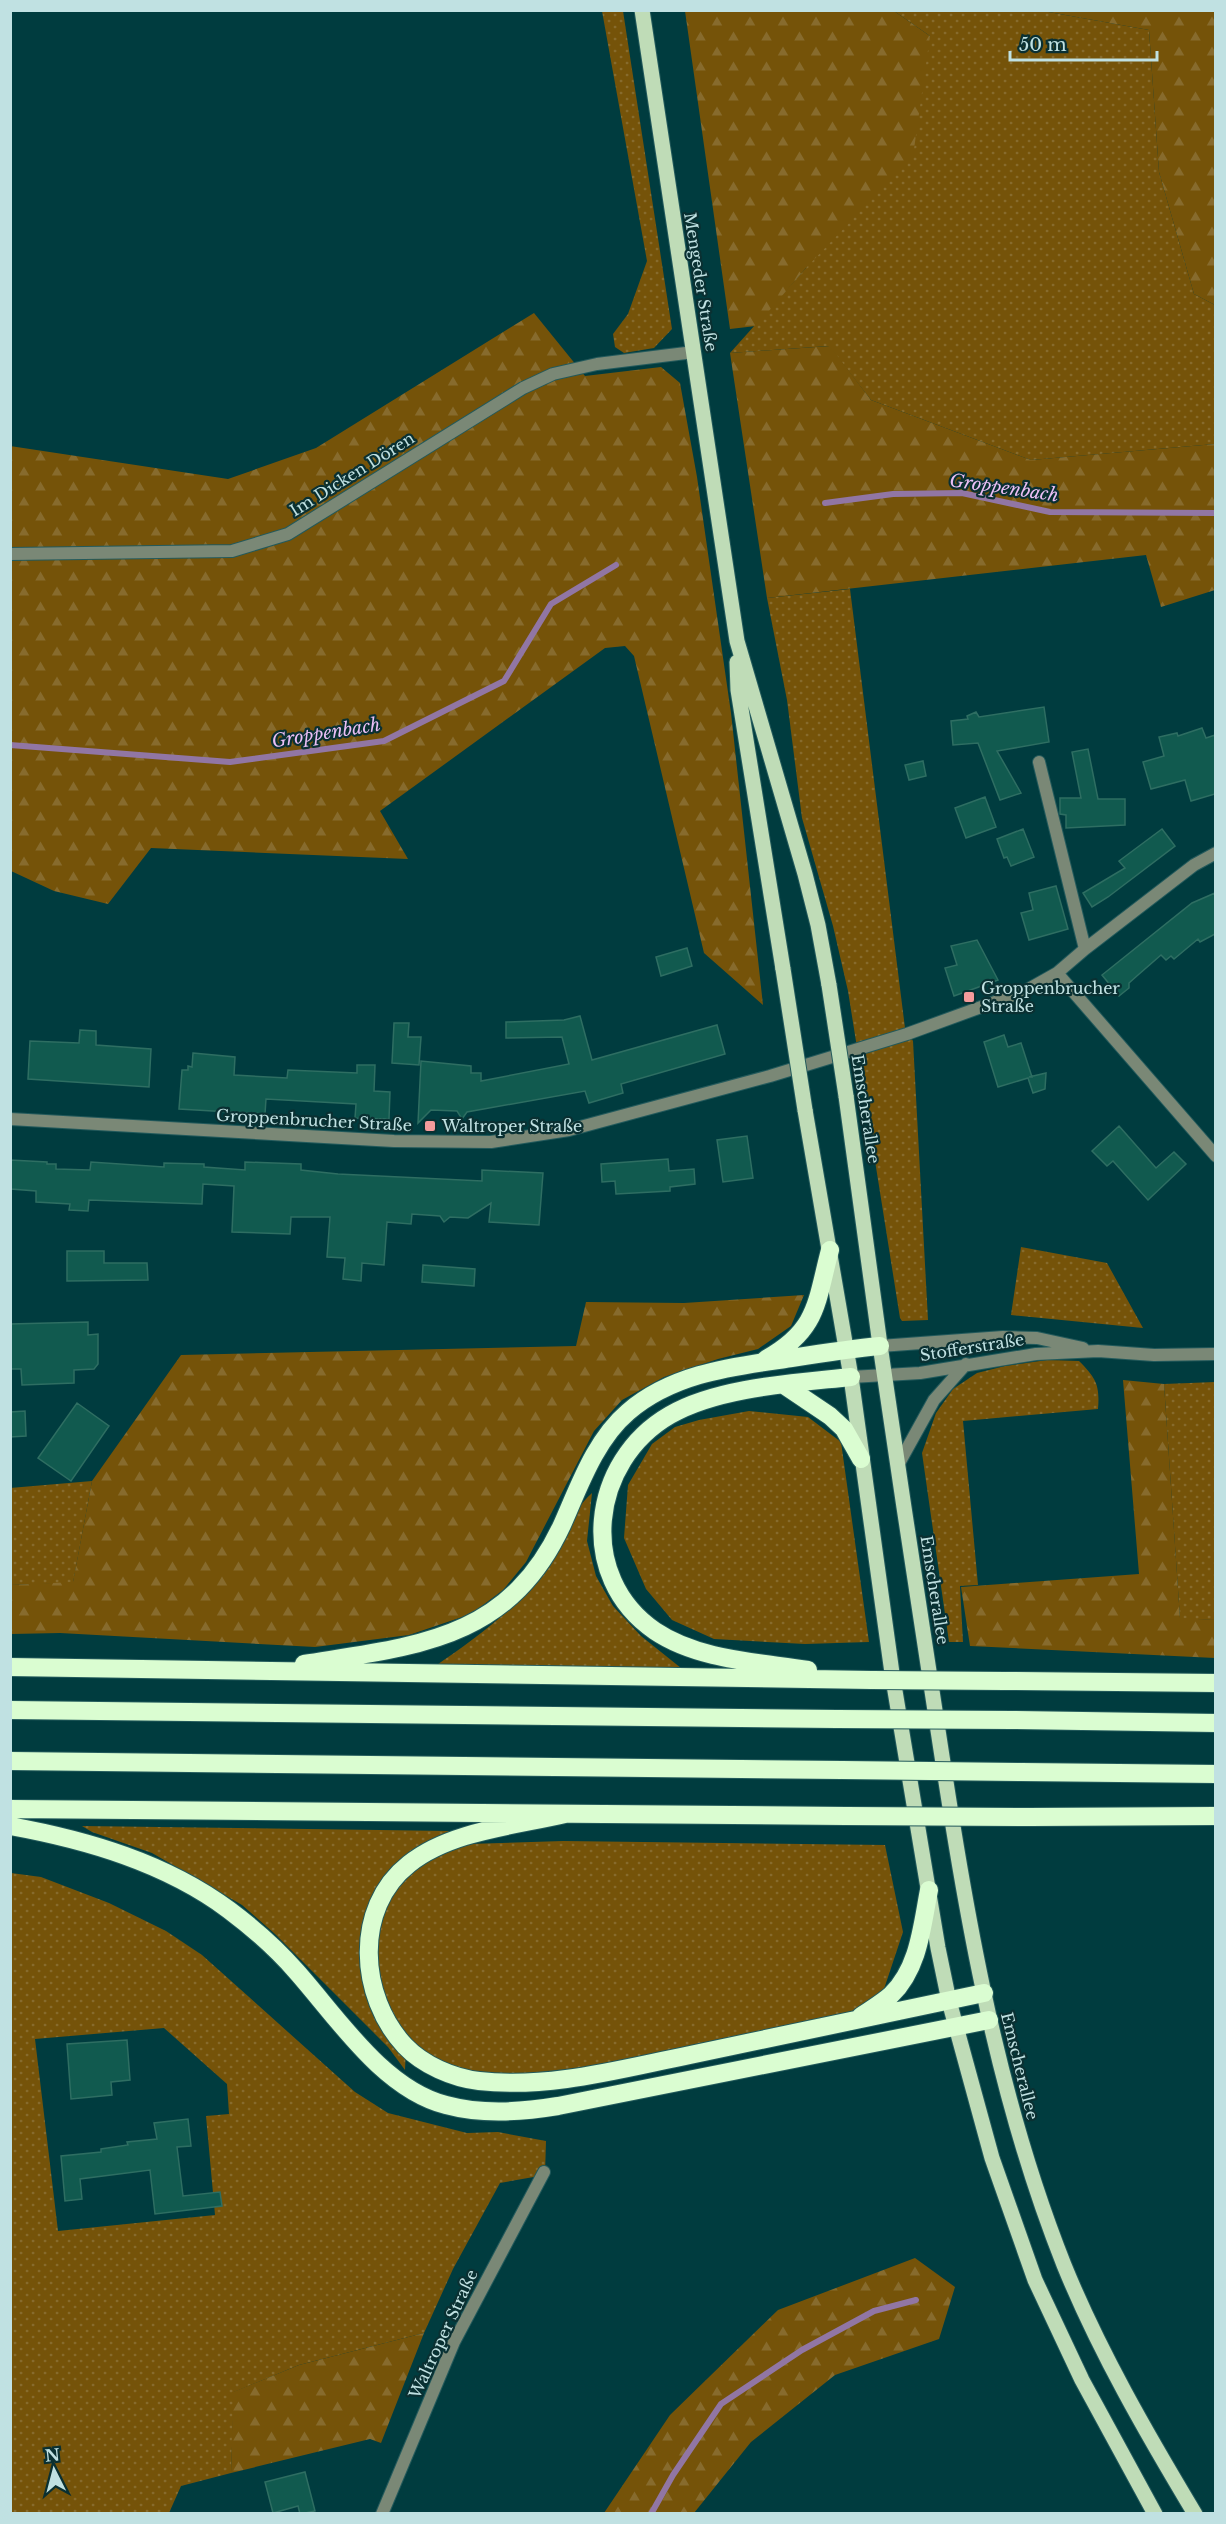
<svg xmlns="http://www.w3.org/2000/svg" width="1226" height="2524" font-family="'Libre Baskerville',serif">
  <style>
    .grass { fill: url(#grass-dots); fill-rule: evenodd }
    .forest { fill: url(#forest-firs) }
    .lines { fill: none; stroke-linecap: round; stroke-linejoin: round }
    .stream { stroke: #9176a4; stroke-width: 6 }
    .building { fill: #115a4f; stroke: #2e6e62; stroke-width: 1.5 }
    .minor-casing { stroke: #235a5c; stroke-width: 14 }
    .primary-casing { stroke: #235a5c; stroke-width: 17 }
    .motorway-casing { stroke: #235a5c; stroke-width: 20 }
    .minor { stroke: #7a8876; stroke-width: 12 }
    .primary { stroke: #bfdcb7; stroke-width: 15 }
    .motorway { stroke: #dafdd1; stroke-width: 18 }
    .primary-bridge-casing { stroke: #235a5c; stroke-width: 17; stroke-linecap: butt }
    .motorway-bridge-casing { stroke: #235a5c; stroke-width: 20; stroke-linecap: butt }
    .primary-bridge { stroke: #bfdcb7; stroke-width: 15 }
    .motorway-bridge { stroke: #dafdd1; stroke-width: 18 }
    .poi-dot { fill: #f59b9c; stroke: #0a3032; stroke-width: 2 }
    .labels { text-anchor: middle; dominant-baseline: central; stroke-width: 4.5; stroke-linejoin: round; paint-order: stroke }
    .street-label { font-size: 16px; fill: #c0e1e2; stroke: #0a3032 }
    .poi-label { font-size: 16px; fill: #c0e1e2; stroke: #0a3032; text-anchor: start }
    .water-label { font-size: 18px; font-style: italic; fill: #ebbff6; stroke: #0a3032 }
  </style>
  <defs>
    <pattern id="grass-dots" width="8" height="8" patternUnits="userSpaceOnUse" patternTransform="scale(1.5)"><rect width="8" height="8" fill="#755309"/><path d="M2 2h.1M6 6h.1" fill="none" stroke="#876b2d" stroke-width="1.8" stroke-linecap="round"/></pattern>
    <pattern id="forest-firs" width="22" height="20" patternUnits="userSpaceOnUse" patternTransform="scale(1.5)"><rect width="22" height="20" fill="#755309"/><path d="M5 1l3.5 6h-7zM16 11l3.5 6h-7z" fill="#876b2d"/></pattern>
  </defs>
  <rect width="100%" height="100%" fill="#003c3f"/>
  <path class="grass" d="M602 11H623L672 329 654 348 624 353 615 347 613 334 628 314 647 261Z
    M894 11H1043L1149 30 1159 172 1194 294 1215 305V444L1031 460 871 400 829 346 730 353 806 268 930 36Z
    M850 589 905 1028 913 1041 928 1320 902 1321 900 1318 848 991 833 926 802 818 787 700 767 598Z
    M1021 1247 1107 1263 1143 1328 1011 1315Z
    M1047 1360 1079 1361C1096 1378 1100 1385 1098 1409L963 1421 978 1585 960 1586 963 1642H949L922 1453 936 1413 953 1389 977 1373 1005 1366Z
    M1215 1382V1620L1180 1619 1164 1384Z
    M749 1411 808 1417 841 1442 869 1642 805 1644 714 1639 672 1620 646 1589 624 1538 628 1485 652 1444 675 1427 699 1420Z
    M92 1481 73 1583 11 1585 10 1488Z
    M592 1493 587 1541 596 1576 613 1606 641 1636 686 1672 434 1667C473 1640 512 1613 541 1574 561 1547 566 1517 592 1493Z
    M82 1826 451 1831 468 1844 563 1841 885 1845 903 1932 884 1989 850 2017 613 2071 475 2080 406 2048 405 2070 388 2047 275 1934 242 1905 152 1853 92 1832Z
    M11 1873 41 1877 109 1903 166 1931 202 1955 355 2092 388 2113 467 2133 498 2132 546 2141 545 2175 500 2183 453 2269 424 2333 299 2365 234 2392 231 2473 181 2486 169 2513 11 2514ZM164 2028 227 2084 229 2114 206 2116 215 2215 58 2231 35 2039Z"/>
  <path class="forest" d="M685 11H894L930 36 913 156 806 268 756 326 730 329Z
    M1043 11H1215V305L1194 294 1159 172 1149 30Z
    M534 313 585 376 661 367 680 383 697 477 731 713 763 1005 704 953 634 656 625 646 605 648 380 811 408 859 151 848 108 904 54 891 11 871 10 446 228 479 316 448Z
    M830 346 871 400 1031 460 1215 444V590L1161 607 1146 555 767 598 730 353Z
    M804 1295 791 1326 758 1349 718 1359 664 1377 622 1400 594 1431 526 1562 503 1590 471 1614 409 1635 315 1647 60 1633 11 1634 10 1585 73 1582 92 1481 181 1355 576 1346 586 1302 684 1303Z
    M1123 1380 1164 1384 1180 1618 1215 1620V1658L970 1646 961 1587 1139 1574Z
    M915 2258 955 2287 939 2339 835 2375 751 2442 694 2513H604L670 2415 778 2310Z
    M424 2333 381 2443 370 2439 231 2473 233 2392 299 2365Z"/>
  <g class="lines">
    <path class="stream" d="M825 503 893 494 962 493 1050 512 1216 513
      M10 745 230 762 384 741 504 681 551 604 616 565
      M651 2514 673 2475 721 2404 802 2350 874 2311 916 2300"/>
  </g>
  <path class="building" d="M1044 707 1049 742 997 751 1021 793 1000 800 978 743 953 745 951 721 968 719 967 716 976 712 979 717Z
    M1202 728 1206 738 1215 735V794L1191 801 1185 780 1151 789 1143 762 1164 756 1159 737 1177 733 1178 736Z
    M1088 749 1098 799H1125V825L1066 828V815L1060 814V798H1081L1072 752Z
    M923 761 926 776 909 780 905 765Z
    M985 797 996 827 966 838 955 808Z
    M1023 829 1034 857 1011 866 1007 857 1004 858 997 839Z
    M1162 829 1175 846 1108 897 1092 907 1083 893 1125 868 1119 861Z
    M1056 886 1068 929 1029 940 1021 913 1033 910 1029 893Z
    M1215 893V934L1200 942 1198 939 1174 959 1171 956 1166 960 1161 955 1138 975 1129 983V988L1119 996 1102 975 1192 903Z
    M977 940 998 980 954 996 945 968 957 965 951 946Z
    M687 948 692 966 661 976 656 957Z
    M580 1016 592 1060 717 1025 725 1054 621 1084 623 1093 589 1103 585 1091 467 1112 462 1119 457 1111 431 1110 418 1123 421 1061 471 1066V1073H481V1081L569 1064 562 1037 506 1038V1022L564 1020Z
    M394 1023H409L408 1037H421L419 1065 392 1063Z
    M80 1030 96 1031V1045L151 1049 149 1087 28 1079 30 1041 79 1043Z
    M1004 1035 1008 1047 1021 1043 1032 1077H1029L1046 1073 1045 1089 1033 1093 1028 1078 998 1087 984 1042Z
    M193 1053 235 1057 234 1075 287 1078 288 1070 357 1073V1065H375L374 1091 390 1092 389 1119 355 1118 356 1104 266 1099 265 1114 179 1109 182 1070H188V1066L192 1067Z
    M1119 1126 1156 1168 1174 1152 1186 1164 1148 1200 1113 1161 1107 1166 1092 1151Z
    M747 1136 753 1178 723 1182 717 1140Z
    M668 1159 669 1171 694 1169 695 1184 670 1187V1191L616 1194 615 1181 602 1182 601 1164Z
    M10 1160 47 1162V1164H56V1169L90 1170 91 1162 164 1167V1163L204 1164V1167L245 1170V1162L301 1164V1170L338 1174 482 1181V1170L543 1173 539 1225 489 1222 491 1203 468 1218 450 1217 444 1222 440 1216 412 1214 411 1224 387 1222 384 1265 362 1263 361 1281 343 1279 345 1258 327 1257 330 1217H291L290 1234 232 1232 234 1186 203 1184 202 1204 89 1200 88 1211 69 1210 70 1204 36 1202V1191L11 1189Z
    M67 1251H104V1263H147L148 1280 67 1281Z
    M423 1265 475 1269 474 1286 422 1282Z
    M88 1322V1335L98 1334V1364L94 1369 74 1370V1383L22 1385 21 1369H10V1324Z
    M77 1403 109 1426 71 1481 38 1458Z
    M25 1411 26 1436 10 1437V1412Z
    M127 2040 130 2080 111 2082 112 2095 71 2099 67 2044Z
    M188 2119 191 2146 177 2147 183 2196 220 2192 222 2206 155 2214 150 2170 80 2179 82 2199 65 2201 61 2156 101 2152V2149L128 2145 127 2142 157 2139 154 2123Z
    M305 2472 315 2511 300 2514 298 2506 273 2513 265 2482Z"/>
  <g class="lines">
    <defs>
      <path id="minor" d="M10 554 232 551 288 534 523 388 553 374 597 364 694 352
        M1039 762 1085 949
        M1057 973 1216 1156
        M10 1119 394 1141 491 1142 569 1130 770 1076 907 1034 1025 991 1057 973 1085 949 1194 865 1216 853
        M880 1346 1003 1337 1037 1338 1083 1348
        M851 1377 920 1373 1036 1354 1098 1351 1154 1355 1216 1354
        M898 1465 934 1400 966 1364
        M382 2514 454 2342 544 2172"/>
      <path id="primary" d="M642 10 737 641 805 874 818 925 829 985
        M737 662 738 690 783 969
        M846 1096C858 1179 868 1262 880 1345 897 1465 916 1584 934 1704 963 1895 992 2084 1064 2265 1099 2351 1147 2434 1195 2514
        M805 1110 851 1377 892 1673 938 1948 949 2001 992 2158 1035 2280 1082 2380 1155 2514"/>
      <path id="motorway" d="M766 1359C818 1330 816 1303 830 1250
        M784 1385 830 1416 844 1429 861 1459
        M304 1664C415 1646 508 1641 562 1525 579 1487 595 1440 628 1412 672 1374 730 1367 785 1359 817 1354 848 1349 880 1346
        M10 1667 872 1680
        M808 1670C758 1662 698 1660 655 1631 576 1577 590 1461 670 1415 718 1387 796 1383 851 1377
        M1005 1681 1216 1683
        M10 1710 837 1719
        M1012 1720 1216 1723
        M10 1761 842 1770
        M1021 1772 1216 1774
        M10 1809 846 1816
        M565 1814C514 1826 450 1831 409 1864 353 1908 359 1997 405 2046 423 2065 453 2078 479 2081 550 2089 620 2069 690 2055 788 2035 886 2014 984 1993
        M1029 1817 1216 1816
        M10 1826C87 1840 166 1863 229 1910 253 1928 276 1948 296 1971 337 2017 383 2089 446 2105 483 2115 521 2112 558 2106L989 2020
        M860 2017C870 2010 882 2003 891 1995 919 1968 922 1926 929 1890"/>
    </defs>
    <use href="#minor" class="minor-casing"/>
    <use href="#primary" class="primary-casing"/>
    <use href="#motorway" class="motorway-casing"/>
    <use href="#minor" class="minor"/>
    <use href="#primary" class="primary"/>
    <use href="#motorway" class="motorway"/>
    <defs>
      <path id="primary-bridge" d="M783 969 805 1110
        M829 985 846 1096"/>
      <path id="motorway-bridge" d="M872 1680 1005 1681
        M837 1719 1012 1720
        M842 1770 1021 1772
        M846 1816 1029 1817"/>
    </defs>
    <use href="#primary-bridge" class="primary-bridge-casing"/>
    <use href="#motorway-bridge" class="motorway-bridge-casing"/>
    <use href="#primary-bridge" class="primary-bridge"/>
    <use href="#motorway-bridge" class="motorway-bridge"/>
  </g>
  <g class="poi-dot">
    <rect x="963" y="991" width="12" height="12" rx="3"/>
    <rect x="424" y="1120" width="12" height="12" rx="3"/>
  </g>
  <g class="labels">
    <g class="street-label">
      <text transform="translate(701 282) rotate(81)">Mengeder Straße</text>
      <text transform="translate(352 474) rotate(-32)">Im Dicken Dören</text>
      <text transform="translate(866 1109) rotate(81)">Emscherallee</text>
      <text transform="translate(314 1120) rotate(3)">Groppenbrucher Straße</text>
      <text transform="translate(972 1347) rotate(-9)">Stofferstraße</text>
      <text transform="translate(935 1590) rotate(81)">Emscherallee</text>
      <text transform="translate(1020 2066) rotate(76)">Emscherallee</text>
      <text transform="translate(443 2334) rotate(-65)">Waltroper Straße</text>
    </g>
    <g class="poi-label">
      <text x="981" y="988">Groppenbrucher<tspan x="981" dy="18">Straße</tspan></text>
      <text x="442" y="1126">Waltroper Straße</text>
    </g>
    <g class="water-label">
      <text transform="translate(1004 488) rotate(8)">Groppenbach</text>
      <text transform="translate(326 733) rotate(-9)">Groppenbach</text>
    </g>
  </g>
  <rect width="1226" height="2524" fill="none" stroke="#c0e1e2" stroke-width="24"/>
  <g transform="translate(54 2470) rotate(354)" stroke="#0a3032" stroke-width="4.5" paint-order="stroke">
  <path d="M0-4.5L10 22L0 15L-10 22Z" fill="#c0e1e2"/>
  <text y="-9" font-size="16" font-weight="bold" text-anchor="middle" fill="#c0e1e2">N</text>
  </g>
  <path d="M1010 51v9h147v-9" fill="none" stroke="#c0e1e2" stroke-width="3"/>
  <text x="1019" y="51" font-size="18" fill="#c0e1e2" stroke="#0a3032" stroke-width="4.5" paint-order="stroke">50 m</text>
</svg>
